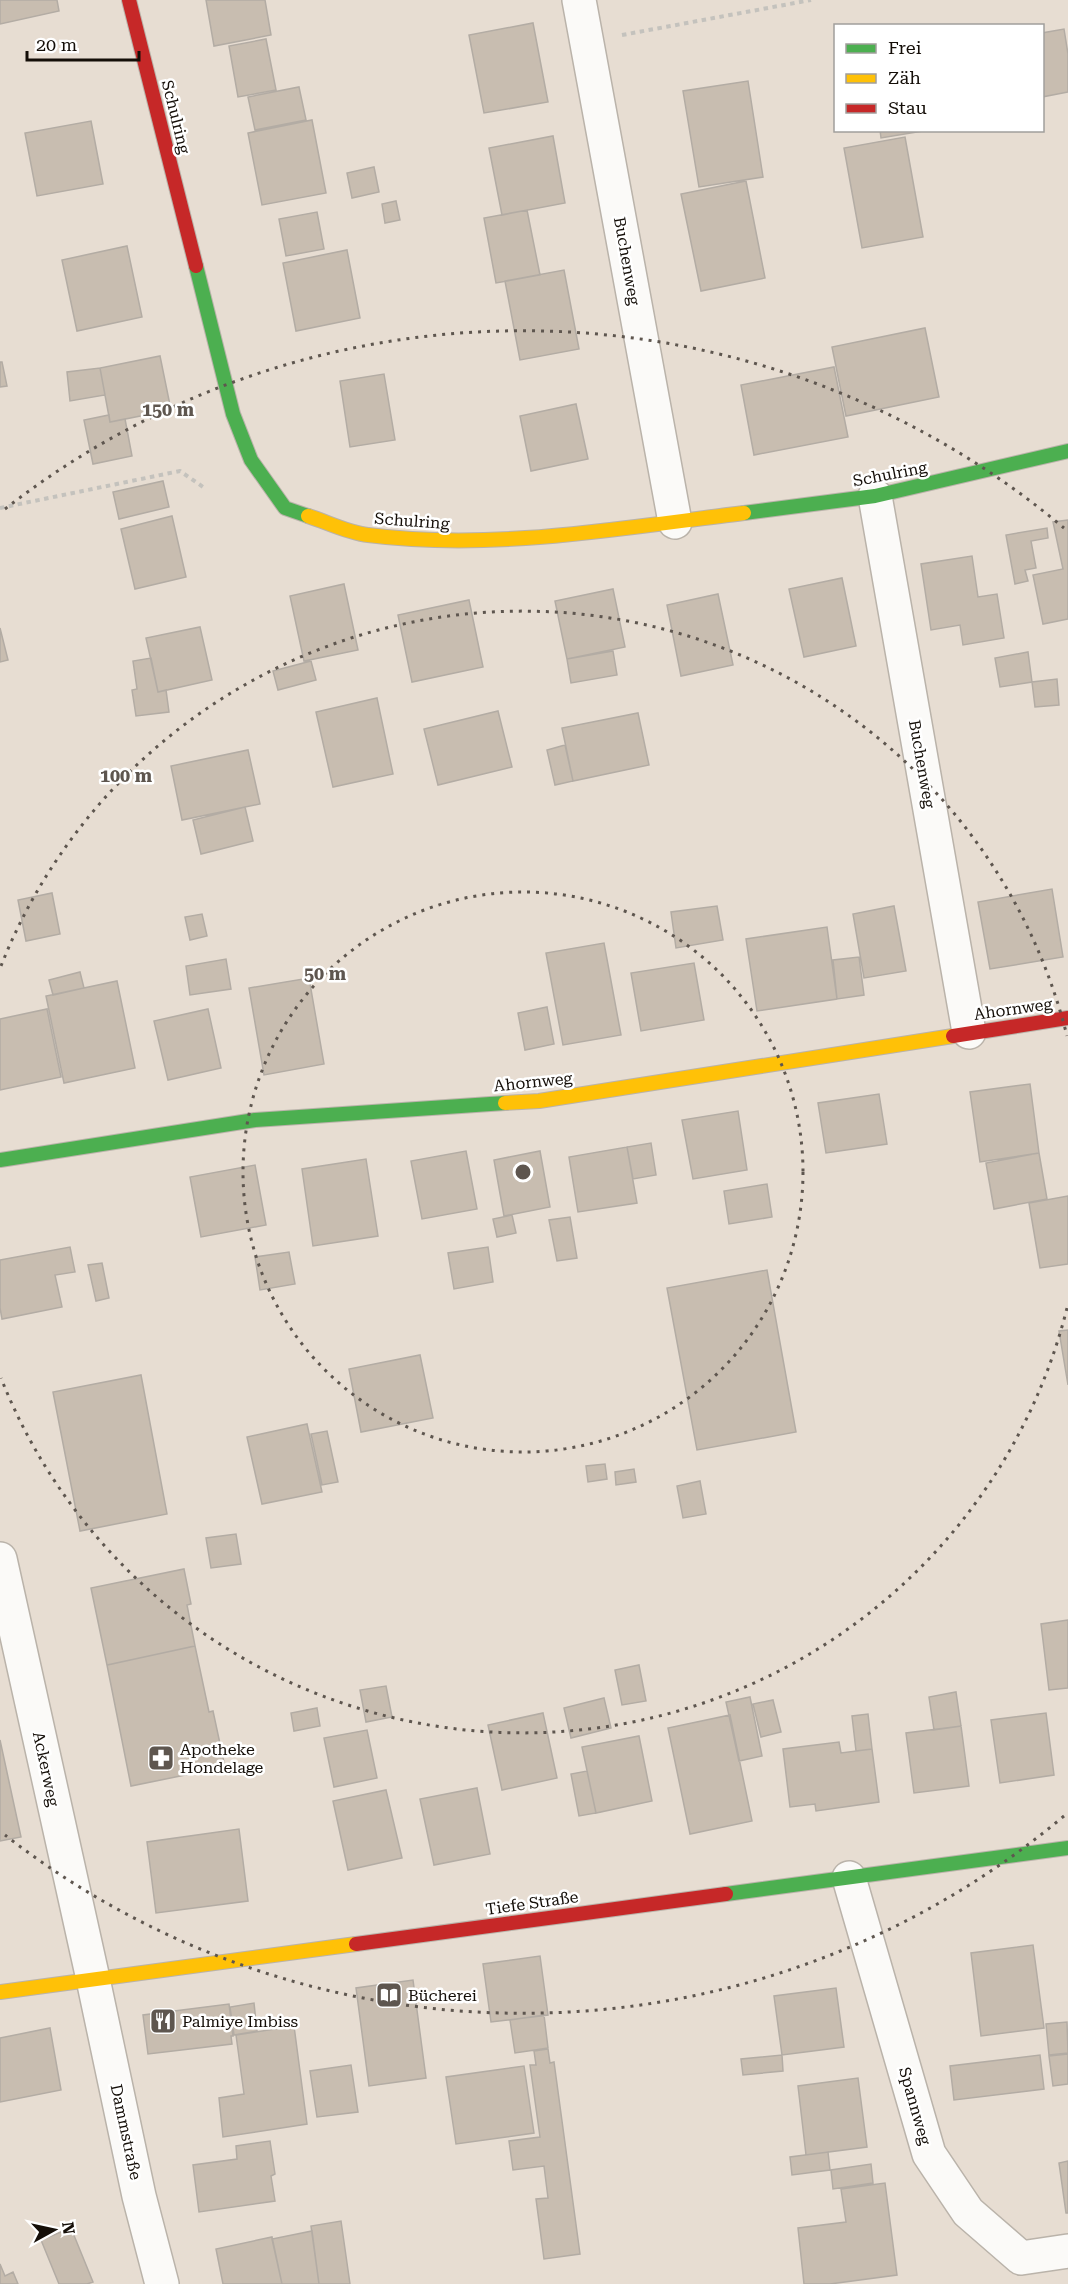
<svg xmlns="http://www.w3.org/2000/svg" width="1068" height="2284" font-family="'Roboto Serif',serif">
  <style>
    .building { fill: #c8bdb0; stroke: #b3aca4; stroke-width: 1.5 }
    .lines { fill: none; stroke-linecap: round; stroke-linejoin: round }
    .street-casing { stroke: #bab3aa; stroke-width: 36 }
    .fast-casing { stroke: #bab3aa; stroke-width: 16 }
    .slow-casing { stroke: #bab3aa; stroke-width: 16 }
    .jam-casing { stroke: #bab3aa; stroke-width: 16 }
    .path { stroke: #c4c2bd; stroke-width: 4; stroke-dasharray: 4.5 4.5; stroke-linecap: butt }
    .street { stroke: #fbfaf8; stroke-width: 33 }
    .fast { stroke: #4caf50; stroke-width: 14 }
    .slow { stroke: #ffc107; stroke-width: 14 }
    .jam { stroke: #c62828; stroke-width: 14 }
    .ring { fill: none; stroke: #5e564f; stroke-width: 3; stroke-dasharray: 3 6 }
    .labels { text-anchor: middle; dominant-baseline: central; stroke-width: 5; stroke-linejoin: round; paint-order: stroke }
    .street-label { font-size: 16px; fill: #140e08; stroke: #fff }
    .poi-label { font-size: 16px; fill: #140e08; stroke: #fff; text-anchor: start }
    .centre { fill: #5e564f; stroke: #fff; stroke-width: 3 }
    .ring-label { font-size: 18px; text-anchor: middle; font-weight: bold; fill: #5e564f; stroke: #fff; stroke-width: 5; stroke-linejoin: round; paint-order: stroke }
  </style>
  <rect width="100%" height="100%" fill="#e7ddd2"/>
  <path class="building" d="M0 0H57L59 11 0 24Z
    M206 0H265L271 35 214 46Z
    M533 23 548 102 484 113 469 35Z
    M1064 29 1068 54V92L1042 97V33Z
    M266 39 276 90 238 97 229 46Z
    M748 81 763 177 699 187 683 91Z
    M299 87 306 120 255 130 248 97Z
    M312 120 326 193 262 205 248 133Z
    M91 121 103 184 37 196 25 133Z
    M880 130H929L881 138Z
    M553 136 565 203 502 215 489 148Z
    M905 137 923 237 862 248 844 148Z
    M374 167 379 192 352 198 347 173Z
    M746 181 765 278 701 291 681 194Z
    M396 201 400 220 385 223 382 204Z
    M527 210 540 275 496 283 484 218Z
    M317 212 324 249 286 256 279 219Z
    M127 246 142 317 77 331 62 260Z
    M347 250 360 318 296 331 283 263Z
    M564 270 579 349 520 360 505 281Z
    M925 328 939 397 846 416 832 347Z
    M160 356 171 410 110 422 100 368Z
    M0 362H2L7 386 0 387Z
    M834 367 848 437 754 455 741 385Z
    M100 368 105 395 70 401 67 372Z
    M384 374 395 440 350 447 340 381Z
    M576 404 588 459 531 471 520 416Z
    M109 415 110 422 125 419 132 456 93 464 84 420Z
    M163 481 169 507 119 519 113 492Z
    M172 516 186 577 135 589 121 529Z
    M1068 520V619L1043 624 1033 575 1063 569 1053 522Z
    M1047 528 1048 538 1031 541 1036 568 1025 570 1028 581 1015 584 1006 535Z
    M972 556 978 597 997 594 1004 638 963 645 960 625 931 630 921 564Z
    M842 578 856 646 804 657 789 589Z
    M344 584 358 650 304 661 290 596Z
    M613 589 625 647 567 659 555 601Z
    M718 594 733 665 681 676 667 605Z
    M469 600 483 667 412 682 398 615Z
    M200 627 212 680 158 692 146 638Z
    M0 628 8 660 0 662Z
    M613 651 617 675 571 683 567 659Z
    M1028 652 1032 682 1000 687 995 658Z
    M151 658 158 692 166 690 169 712 136 716 132 690 137 689 133 661Z
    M311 661 316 680 278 690 273 671Z
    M1057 679 1059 705 1035 707 1032 682Z
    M377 698 393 774 333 787 316 712Z
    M498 711 512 767 438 785 424 729Z
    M638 713 649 765 573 781 562 728Z
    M565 745 573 781 555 785 547 750Z
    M248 750 260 804 182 820 171 766Z
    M245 807 253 841 201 854 193 820Z
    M1052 889 1063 957 990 969 978 902Z
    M52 893 60 934 26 941 18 900Z
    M717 906 723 940 676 948 671 912Z
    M894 906 906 971 864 978 853 914Z
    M202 914 207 936 190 940 185 917Z
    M827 927 837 999 757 1011 746 939Z
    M604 943 621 1035 563 1045 546 953Z
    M859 957 864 995 837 999 833 960Z
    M226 959 231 989 190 995 186 966Z
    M694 963 704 1020 641 1031 631 973Z
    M80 972 84 988 53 995 49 980Z
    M309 978 324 1064 264 1075 249 988Z
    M117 981 135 1068 64 1083 46 996Z
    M547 1007 554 1044 525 1050 518 1013Z
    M47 1009 61 1077 0 1090V1019Z
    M208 1009 221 1068 168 1080 154 1021Z
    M1030 1084 1039 1153 980 1162 970 1092Z
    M879 1094 887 1144 826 1153 818 1103Z
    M738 1111 747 1170 693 1179 682 1120Z
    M651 1143 656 1175 633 1179 627 1147Z
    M627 1147 637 1203 578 1212 569 1157Z
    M466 1151 477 1209 422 1219 411 1161Z
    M540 1151 550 1207 504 1216 494 1160Z
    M1039 1153 1047 1199 994 1209 986 1163Z
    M366 1159 378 1236 313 1246 302 1169Z
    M255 1165 266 1225 201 1237 190 1177Z
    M767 1184 772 1217 729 1224 724 1191Z
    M1068 1196V1264L1040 1268 1029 1203Z
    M512 1215 516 1233 497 1237 493 1219Z
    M570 1217 577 1258 557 1261 549 1220Z
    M70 1247 75 1272 55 1275 62 1307 2 1319 0 1308V1260Z
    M488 1247 493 1282 454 1289 448 1253Z
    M289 1252 295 1284 260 1290 255 1257Z
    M102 1263 109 1298 96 1301 88 1265Z
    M767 1270 796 1432 697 1450 667 1288Z
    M1068 1330V1385L1059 1331Z
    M420 1355 433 1418 361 1432 349 1369Z
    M141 1375 167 1514 80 1531 53 1392Z
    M307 1424 322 1492 262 1504 247 1437Z
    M327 1431 338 1482 322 1485 311 1434Z
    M605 1464 607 1479 588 1482 586 1466Z
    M634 1469 636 1482 616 1485 615 1472Z
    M700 1481 706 1514 683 1518 677 1486Z
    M236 1534 241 1564 211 1568 206 1538Z
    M184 1569 191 1604 187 1605 195 1646 107 1665 91 1588Z
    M1068 1620V1688L1049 1690 1041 1624Z
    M195 1646 209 1712 213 1711 225 1767 131 1786 107 1665Z
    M639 1665 646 1701 622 1705 615 1670Z
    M386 1686 392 1717 366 1722 360 1690Z
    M956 1692 961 1726 934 1730 929 1697Z
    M750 1697 762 1756 739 1761 726 1702Z
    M604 1698 611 1728 571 1738 564 1708Z
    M773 1700 781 1732 761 1737 753 1704Z
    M317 1708 320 1726 294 1731 291 1713Z
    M543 1713 557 1778 502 1790 488 1725Z
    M1046 1713 1054 1775 1000 1783 991 1720Z
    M868 1714 872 1749 856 1751 852 1716Z
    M730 1715 752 1821 690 1834 668 1728Z
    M961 1726 969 1786 914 1793 906 1733Z
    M367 1730 377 1778 334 1787 324 1738Z
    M639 1736 652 1801 596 1813 582 1747Z
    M0 1740 21 1837 0 1841Z
    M839 1742 841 1753 872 1749 879 1802 816 1811 815 1804 790 1807 783 1749Z
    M587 1771 596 1813 579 1816 571 1774Z
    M477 1788 490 1854 434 1865 420 1799Z
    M386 1790 402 1858 348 1870 333 1801Z
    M239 1829 248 1901 156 1913 147 1842Z
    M1033 1945 1044 2028 981 2036 971 1953Z
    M540 1956 548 2015 491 2022 483 1964Z
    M413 1980 426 2078 369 2086 356 1988Z
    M836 1988 844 2047 782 2055 774 1996Z
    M254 2003 257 2031 234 2035 230 2007Z
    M229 2004 233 2036H231L232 2044 148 2054 143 2015Z
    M544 2015 548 2048 515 2053 510 2020Z
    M1067 2022 1068 2053 1049 2055 1046 2024Z
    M294 2026 307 2124 223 2137 219 2098 244 2094 236 2035Z
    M50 2028 61 2090 0 2102V2038Z
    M548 2049 550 2063 554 2062 580 2254 544 2259 536 2199 548 2198 544 2166 513 2170 509 2141 540 2137 530 2065H536L534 2051Z
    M1068 2054V2084L1053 2086 1049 2056Z
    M782 2055 783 2071 743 2075 741 2059Z
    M1040 2055 1044 2089 954 2100 950 2066Z
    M351 2065 358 2112 317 2117 310 2071Z
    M524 2066 534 2133 456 2144 446 2077Z
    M858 2078 867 2147 806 2155 798 2086Z
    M270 2141 275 2174 271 2176 275 2201 199 2212 193 2165 237 2159 236 2146Z
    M828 2152 830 2170 792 2175 790 2157Z
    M1068 2161V2213H1066L1059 2163Z
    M871 2164 873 2183 833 2189 831 2170Z
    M885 2183 897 2275 830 2284H804L798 2228 846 2222 841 2189Z
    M341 2221 350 2284H319L311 2226Z
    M71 2228 93 2282 87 2284H59L41 2240Z
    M312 2231 319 2284H282L272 2239Z
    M272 2237 282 2284H223L216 2249Z
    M0 2264 5 2276 13 2272 18 2284H0Z"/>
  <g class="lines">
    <defs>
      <path id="street" d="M579 0 675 522
        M875 496 969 1032
        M0 1559 93 1979 139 2196 162 2284
        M849 1878 929 2154 968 2212 1021 2258 1068 2251"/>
      <path id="fast" d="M196 266 233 414 251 460 285 508 308 516
        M744 513 875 496 1068 451
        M0 1160 255 1120 505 1103
        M726 1894 1068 1848"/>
      <path id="slow" d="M308 516C327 522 348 533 368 535 493 551 620 528 744 513
        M505 1103 539 1101 953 1036
        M0 1992 356 1944"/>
      <path id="jam" d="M129 0 196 266
        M953 1036 1068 1018
        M356 1944 726 1894"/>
    </defs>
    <use href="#street" class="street-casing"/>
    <use href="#fast" class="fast-casing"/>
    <use href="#slow" class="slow-casing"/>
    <use href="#jam" class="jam-casing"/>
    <path class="path" d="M622 35 811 0
      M0 508 180 471 206 489"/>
    <use href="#street" class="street"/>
    <use href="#fast" class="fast"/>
    <use href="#slow" class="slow"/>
    <use href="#jam" class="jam"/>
  </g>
  <g class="ring">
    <circle cx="523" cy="1172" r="280"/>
    <path d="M1067 1308A561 561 0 0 1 1 1378M1 966A561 561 0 0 1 1067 1036"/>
    <path d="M1064 1816A841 841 0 0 1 5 1835M5 509A841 841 0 0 1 1064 528"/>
  </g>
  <defs>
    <symbol id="pharmacy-square" viewBox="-11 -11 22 22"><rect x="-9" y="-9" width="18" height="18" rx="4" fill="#5e564f" stroke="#fff"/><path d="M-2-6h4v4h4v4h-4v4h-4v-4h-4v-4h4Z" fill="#fff"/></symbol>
    <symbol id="library-square" viewBox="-11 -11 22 22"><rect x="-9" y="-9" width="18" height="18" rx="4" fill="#5e564f" stroke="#fff"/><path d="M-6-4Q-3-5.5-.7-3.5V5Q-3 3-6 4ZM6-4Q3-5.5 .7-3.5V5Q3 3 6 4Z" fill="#fff"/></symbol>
    <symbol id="restaurant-square" viewBox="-11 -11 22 22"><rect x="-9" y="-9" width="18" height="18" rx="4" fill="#5e564f" stroke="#fff"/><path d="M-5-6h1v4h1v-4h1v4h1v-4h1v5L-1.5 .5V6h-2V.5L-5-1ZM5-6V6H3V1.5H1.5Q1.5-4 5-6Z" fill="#fff"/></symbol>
  </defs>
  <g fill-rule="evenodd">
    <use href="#pharmacy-square" x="146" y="1743" width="30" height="30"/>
    <use href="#library-square" x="374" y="1980" width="30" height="30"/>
    <use href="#restaurant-square" x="148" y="2006" width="30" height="30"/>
  </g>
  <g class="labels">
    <g class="street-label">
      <text transform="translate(176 117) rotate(76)">Schulring</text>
      <text transform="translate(627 261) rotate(80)">Buchenweg</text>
      <text transform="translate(890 474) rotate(-11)">Schulring</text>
      <text transform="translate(412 521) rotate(4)">Schulring</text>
      <text transform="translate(922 764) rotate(80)">Buchenweg</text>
      <text transform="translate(1013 1009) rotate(-8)">Ahornweg</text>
      <text transform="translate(533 1082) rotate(-6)">Ahornweg</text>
      <text transform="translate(46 1769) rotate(78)">Ackerweg</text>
      <text transform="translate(532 1903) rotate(-8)">Tiefe Straße</text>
      <text transform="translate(915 2106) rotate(74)">Spannweg</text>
      <text transform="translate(126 2132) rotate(78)">Dammstraße</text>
    </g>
    <g class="poi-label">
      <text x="180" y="1749">Apotheke<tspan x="180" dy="18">Hondelage</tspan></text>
      <text x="408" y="1995">Bücherei</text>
      <text x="182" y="2021">Palmiye Imbiss</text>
    </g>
  </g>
  <circle cx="523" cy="1172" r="9" class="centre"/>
  <g class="ring-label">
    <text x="168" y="416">150 m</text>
    <text x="126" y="782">100 m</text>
    <text x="325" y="980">50 m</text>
  </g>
  <rect x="834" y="24" width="210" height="108" fill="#ffffff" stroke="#a19f9c" stroke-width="1.5"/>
  <rect x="846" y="44" width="30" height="9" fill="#4caf50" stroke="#a19f9c" stroke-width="1.5"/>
  <text x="888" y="54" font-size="18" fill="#140e08">Frei</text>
  <rect x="846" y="74" width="30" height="9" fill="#ffc107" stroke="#a19f9c" stroke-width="1.5"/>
  <text x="888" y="84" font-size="18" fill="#140e08">Zäh</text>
  <rect x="846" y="104" width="30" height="9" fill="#c62828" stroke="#a19f9c" stroke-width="1.5"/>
  <text x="888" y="114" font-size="18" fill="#140e08">Stau</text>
  <g transform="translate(54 2230) rotate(82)" stroke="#ffffff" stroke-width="4.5" paint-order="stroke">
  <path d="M0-4.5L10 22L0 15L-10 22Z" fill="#140e08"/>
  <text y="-9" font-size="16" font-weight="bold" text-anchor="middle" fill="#140e08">N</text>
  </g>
  <path d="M27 51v9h112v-9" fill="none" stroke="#140e08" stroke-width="3"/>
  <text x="36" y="51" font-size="18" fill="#140e08" stroke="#ffffff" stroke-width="4.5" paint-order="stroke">20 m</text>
</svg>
